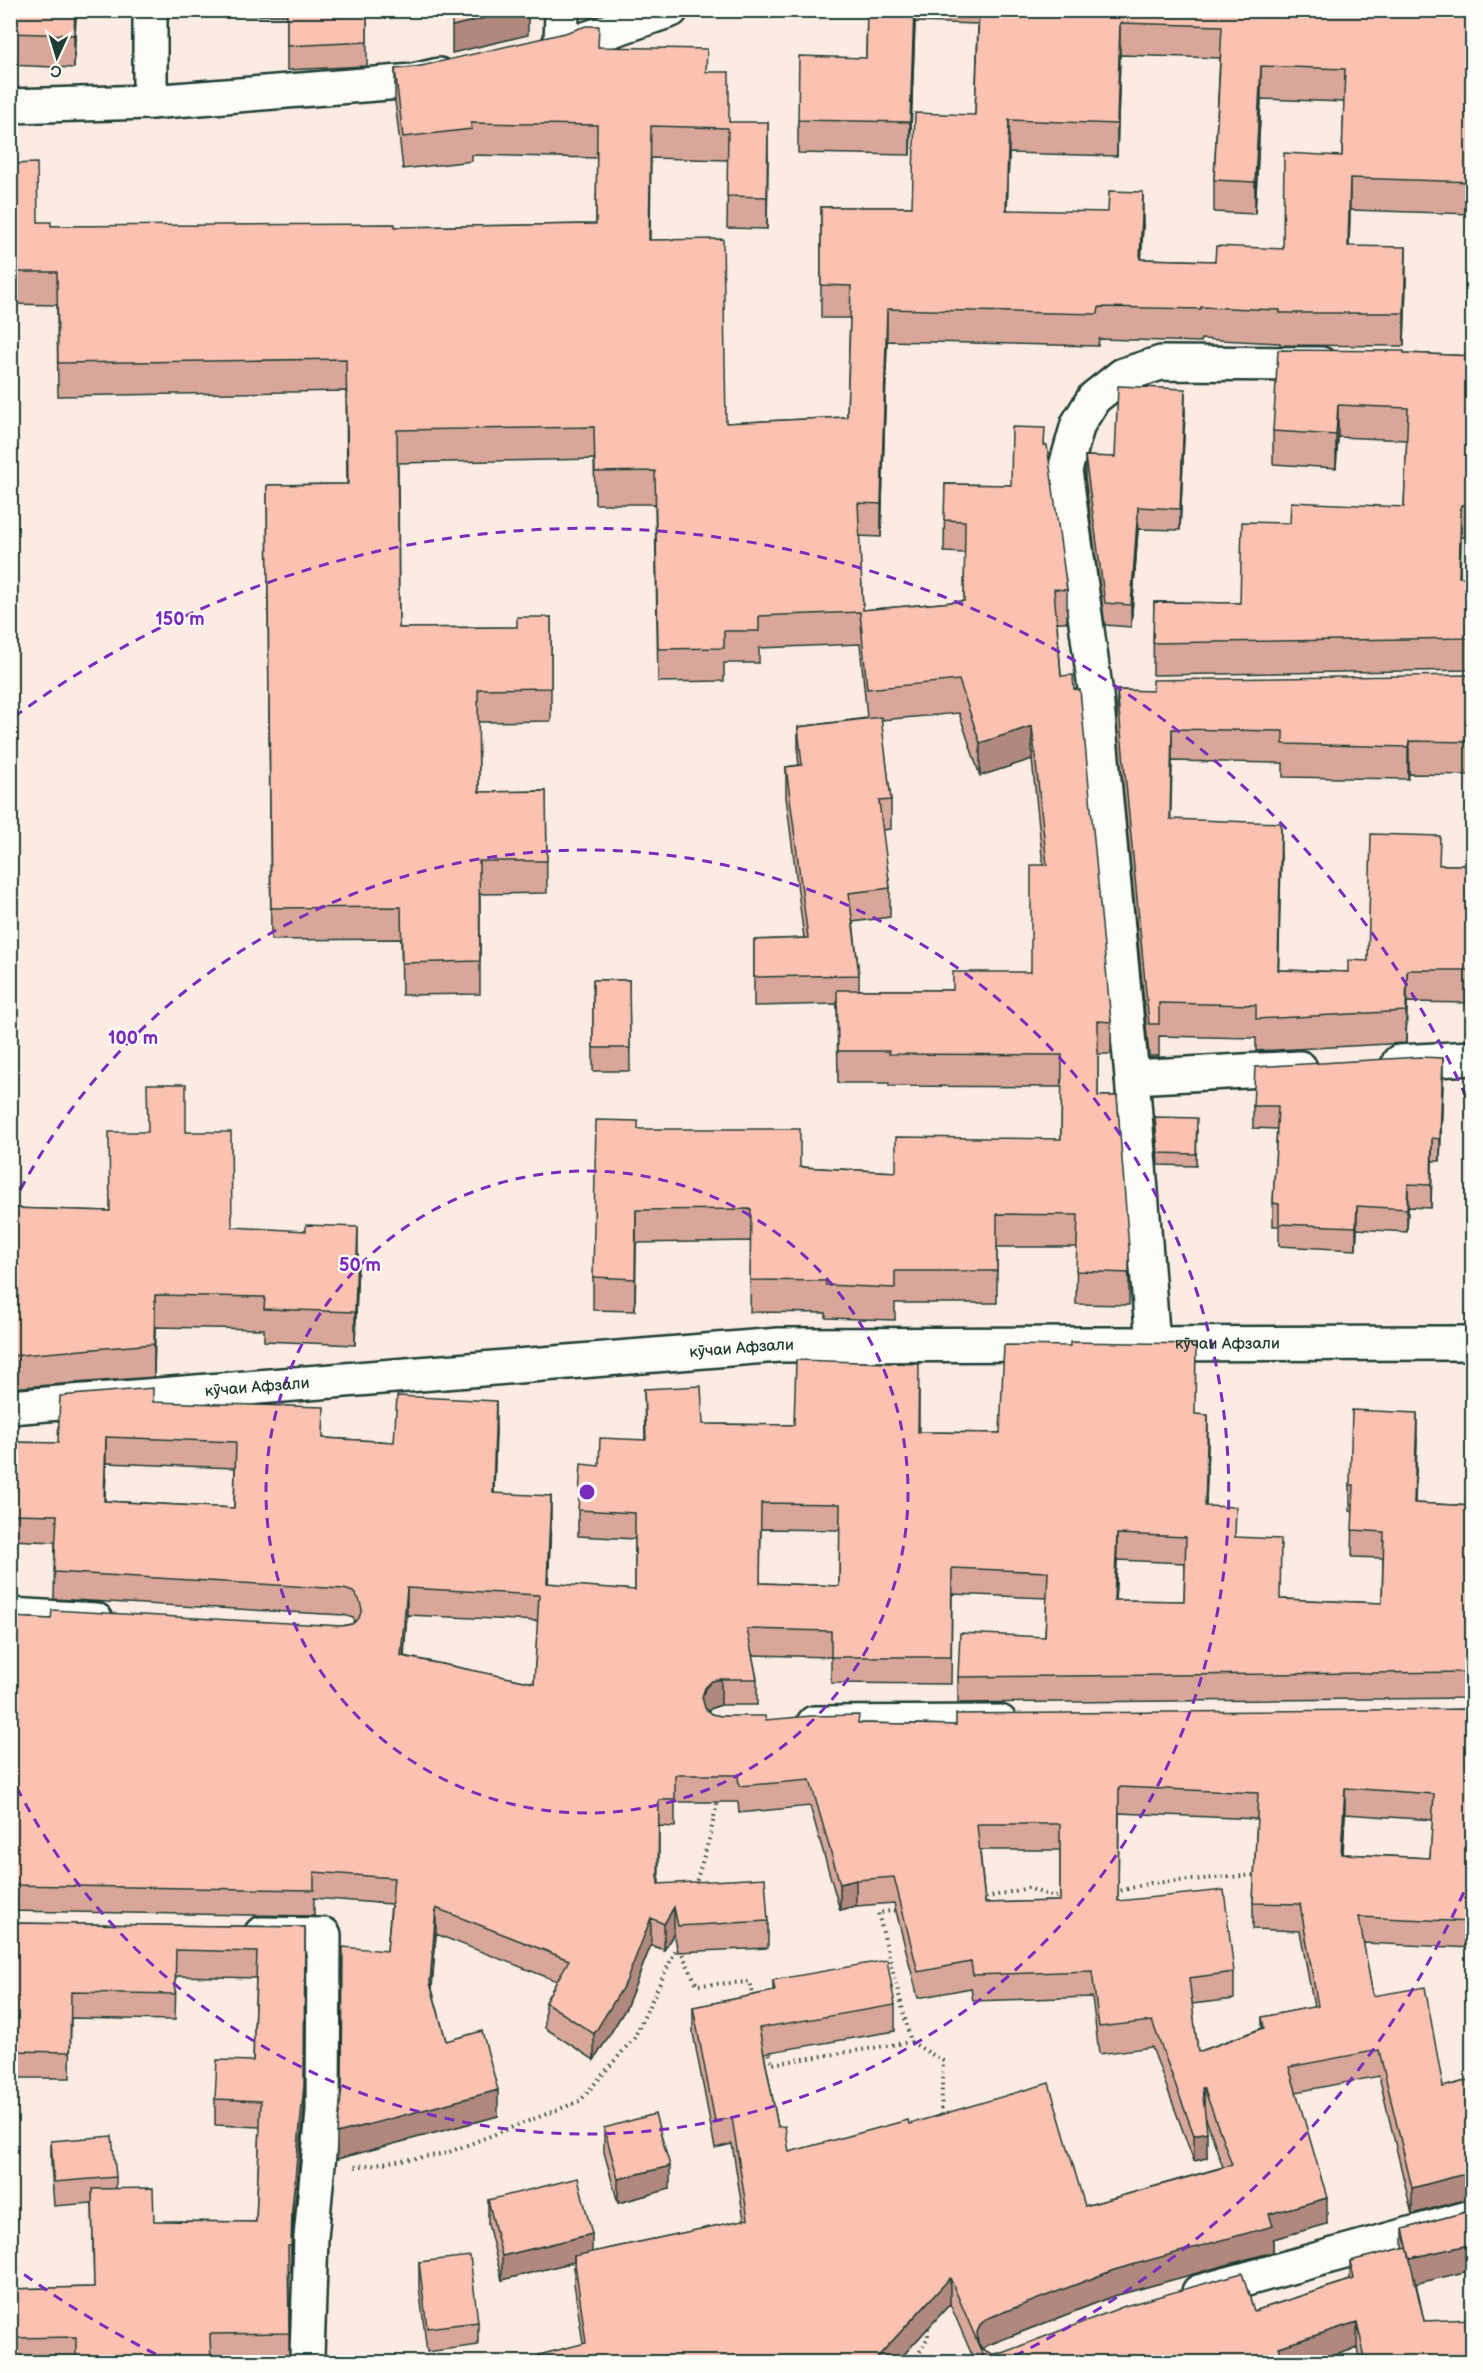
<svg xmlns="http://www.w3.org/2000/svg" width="1483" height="2373" font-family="'Balsamiq Sans',sans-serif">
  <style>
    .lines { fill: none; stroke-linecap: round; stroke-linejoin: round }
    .minor-casing { stroke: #1f3d34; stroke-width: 38 }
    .path { stroke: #1f3d34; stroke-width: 4; stroke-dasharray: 1.5 4.5; stroke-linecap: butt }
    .minor { stroke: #fdfcf7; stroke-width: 33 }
    .wall { fill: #d8a799; stroke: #1f3d34; stroke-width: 1.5; fill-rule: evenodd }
    .shaded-wall { fill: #b0887d; stroke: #1f3d34; stroke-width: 1.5 }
    .building { fill: #fbc2b2; stroke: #1f3d34; stroke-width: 1.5; fill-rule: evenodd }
    .ring { fill: none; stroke: #7b2cbf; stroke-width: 3; stroke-dasharray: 10 8 }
    .labels { text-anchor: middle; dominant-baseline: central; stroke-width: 4.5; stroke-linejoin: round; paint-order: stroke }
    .street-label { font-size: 16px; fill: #1f3d34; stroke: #fdfcf7 }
    .centre { fill: #7b2cbf; stroke: #fdfcf7; stroke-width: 3 }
    .ring-label { font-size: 18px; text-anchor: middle; font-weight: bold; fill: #7b2cbf; stroke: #fdfcf7; stroke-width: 4.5; stroke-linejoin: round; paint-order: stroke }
  </style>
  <rect width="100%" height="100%" fill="#fcebe2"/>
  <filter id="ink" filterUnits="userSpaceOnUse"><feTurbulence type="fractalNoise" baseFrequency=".0167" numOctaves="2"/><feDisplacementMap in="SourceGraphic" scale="12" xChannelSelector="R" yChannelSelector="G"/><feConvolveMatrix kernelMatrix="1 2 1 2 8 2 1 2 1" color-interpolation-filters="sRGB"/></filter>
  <g filter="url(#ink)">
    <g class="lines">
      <defs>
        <g id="minor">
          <path d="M561 47 562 10"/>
          <path d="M556 49 671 10"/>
          <path d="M150 102V10"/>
          <path d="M10 106 150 102 413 81 439 75"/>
          <path d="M1399 1062 1472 1058"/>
          <path d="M1132 1077 1300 1068"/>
          <path d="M1153 1344 1132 1077 1096 695 1065 470 1078 424 1094 398 1123 375 1161 363 1321 364"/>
          <path id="s1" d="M10 1407 779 1345 1472 1343"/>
          <path d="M10 1615 96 1620"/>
          <path d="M814 1723 1000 1722"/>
          <path d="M261 1934 324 1935 323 2112 311 2237 307 2355"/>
          <path d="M1199 2292 1472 2217"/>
        </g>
      </defs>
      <use href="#minor" class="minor-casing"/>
      <path class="path" d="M695 1886 710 1836 718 1798
        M1115 1892 1151 1883 1256 1875
        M980 1899 1028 1888 1054 1897 1063 1896
        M911 2042 943 2061 941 2119
        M768 2048 772 2064 911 2042 878 1913 898 1910
        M355 2167 444 2154 580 2101 634 2038 678 1945 697 1985 750 1982 754 1998
        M914 2362 928 2337V2326"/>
      <use href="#minor" class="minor"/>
    </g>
    <path class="wall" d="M10 10H76L74 68 10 65Z
      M188 10H367V66L287 70V15L188 16Z
      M867 10H1473V214L1350 210 1349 246 1406 279 1404 346 1280 345V343L1201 339V342L1099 339 1098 346 887 341 881 537 859 536 863 610 964 601 965 553 944 552 945 484 1011 485 1045 445 1067 590V622H1057L1061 676 1111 1022V1054H1098V1096H1117L1129 1281V1305L1076 1304 1077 1247H997V1303H895V1320L826 1318V1313L750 1312 751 1241 636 1243 635 1311 593 1310V1277L638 1129 800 1167 896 1172 1061 1139 1062 1087 889 1086V1083H838L837 1004 754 1006V940L804 938 786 797V767L799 765 798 757V727L867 718 860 644 759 648V663H724V681L658 682 655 504H595L594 459 398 463 399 628 517 627 551 617V721L478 722 479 792 546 791 547 893 480 894V994L402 995 401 939 271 940 267 485 347 484 346 391 58 396 57 305 10 304V164L38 222 51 226 395 227 596 224 597 158 472 155V161L403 169 395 101V69L599 47 707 72 729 122 768 155 767 229 727 228 728 160 651 158 650 240 726 423 847 417 850 318H821V207H912L975 115 978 24 915 22 910 155 798 153V120L866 58ZM1120 55 1220 58 1214 180V212L1255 214 1261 99 1344 102 1342 156 1283 249 1215 261 1141 259 1143 224 1007 210 1009 153 1117 156ZM959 713 980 776 1032 759 1043 865 1031 972 953 990H859V975L853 922 890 917V888L882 830 891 829V800L881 720Z
      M1404 353 1473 356V537H1461L1460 577 1472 609 1470 670 1153 675 1154 602 1240 603 1290 523 1404 507 1407 440 1338 437 1336 468 1273 464V431Z
      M1185 411 1180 530 1138 529 1131 627 1105 625 1085 478V456L1115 457Z
      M1468 688H1473V775L1409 774 1408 779 1283 777V763L1172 761 1170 819 1281 855 1278 970 1348 972 1368 961 1440 865H1473V1003L1407 1002 1406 1043 1256 1051V1038L1159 1036V1056H1149L1117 723V690L1153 691Z
      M593 980H629L630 1071H593Z
      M1443 1081 1440 1161H1432L1431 1208 1408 1207 1407 1232 1357 1229 1356 1250 1279 1246V1226H1273V1203L1277 1129 1253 1128V1106Z
      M1155 1117 1197 1130 1196 1166 1158 1165Z
      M186 1132 232 1227 358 1259 355 1345 264 1341V1329L155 1327 154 1377 10 1388V1208L109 1211Z
      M644 1389 703 1424 794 1425 919 1390V1432L1000 1433 1196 1414 1208 1441 1206 1506 1236 1537 1280 1599 1382 1603 1383 1558 1352 1557 1353 1512 1350 1511V1485L1417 1439 1415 1503 1473 1506V1698L958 1703V1677L1045 1637 1047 1598 952 1594 951 1684 831 1683V1657L752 1655 757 1679V1705H721L712 1708 708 1711 711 1714 721 1716 766 1720 859 1723 956 1725 1473 1709V1948L1363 1943 1373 1996 1443 2087 1473 2079V2199H1468L1412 2214 1379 2076 1296 2092 1327 2224 1273 2239V2252L1114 2296 988 2345 982 2349 992 2354 1002 2353 1254 2311 1350 2280V2261L1403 2248V2229L1473 2210V2270L1416 2283 1424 2321 1473 2362H1360L1357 2348 1313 2362H975L950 2304 897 2362H539V2355L583 2344 574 2283V2262L502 2280 488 2224V2200L592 2252 744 2220 732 2144 715 2148 693 2033V2007L773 1991V1980L895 2005V2031L764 2053 778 2127 789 2152 909 2124 1085 2206 1223 2167 1205 2116 1207 2158 1194 2161 1152 2047 1099 2054 1092 1997 973 2001 971 1988 918 1998 894 1903 856 1906 840 1910 810 1806 739 1813 738 1802H675V1827L659 1826V1884L768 1921V1948L678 1952 674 1933 664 1950 651 1945 626 2008 594 2060 545 2028V2002L557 1981 436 1934 432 1989 446 2041 498 2116 337 2159 387 1951 391 1904 314 1898V1916L10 1911V1617L51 1619 342 1626 352 1624 355 1621 353 1618 344 1615 54 1599 55 1542 10 1540V1442L58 1443 153 1402 324 1438 394 1442 496 1427 494 1493 551 1522 548 1584 635 1590V1539L578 1536V1510L599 1466 645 1440ZM106 1463 235 1468 234 1508 105 1501ZM761 1529 840 1530 839 1586 760 1583ZM1117 1560 1185 1563 1184 1601 1115 1600ZM407 1615 538 1621 534 1683 404 1656ZM1119 1813 1257 1819 1253 1903V1929L1300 1931 1314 2007 1262 2017V2028L1198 2052 1192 2004 1234 1999V1972L1118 1901ZM1345 1814 1433 1820 1430 1858 1343 1854ZM980 1850H1060V1901L985 1903Z
      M10 1923 305 1927 304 2111 292 2235 291 2272H289V2359L211 2361V2362H10V2289L94 2287 92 2203 54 2206 51 2164V2141L116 2177V2189L154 2221 256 2222 260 2127 215 2125V2099L253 2061 256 1978 176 1976 175 2020 71 2018 70 2078H13L12 2154H10Z
      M604 2128 670 2189 618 2203 604 2152Z
      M419 2262 478 2322V2345L427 2352 419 2286Z"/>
    <path class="shaded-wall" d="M75 10H76L74 68V35Z
      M518 10H528V35L452 53V26Z
      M914 10 915 22 910 155V122Z
      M1120 23V55L1117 156V124Z
      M1261 66V99L1255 214V182Z
      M1009 120V153L1006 242V210Z
      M768 122V155L767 229V197Z
      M1350 178V210L1348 278V246Z
      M1143 192V224L1140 292V259Z
      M1406 247V279L1404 346V313Z
      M887 309V341L881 537V504Z
      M1185 389V411L1180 530V509Z
      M1338 405V437L1336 468V435Z
      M1461 505V537L1459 609V577Z
      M1138 507V529L1131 627V605Z
      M1472 577V609L1470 670V638Z
      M1032 726V759L980 776V743Z
      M1172 729V761L1170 852V819Z
      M1409 741V774L1408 779V747Z
      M1281 823V855L1278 1002V970Z
      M1407 970V1002L1406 1043V1011Z
      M1443 1058V1081L1440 1161V1139Z
      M1432 1138V1161L1431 1208V1185Z
      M1408 1184V1207L1407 1232V1209Z
      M1357 1206V1229L1356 1250V1227Z
      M636 1210V1243L635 1311V1279Z
      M358 1227V1259L355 1345V1312Z
      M155 1295V1327L154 1377V1344Z
      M496 1401V1427L493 1519V1493Z
      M1417 1413V1439L1414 1529V1503Z
      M1208 1415V1441L1205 1532V1506Z
      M106 1437V1463L104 1528V1501Z
      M551 1496V1522L547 1610V1583Z
      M1117 1534V1560L1114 1626V1600Z
      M407 1588V1615L401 1682V1656Z
      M721 1679V1705L712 1708 705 1714 702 1697 705 1688 712 1681Z
      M1345 1788V1814L1341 1880V1854Z
      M856 1880V1906L840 1910V1884Z
      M674 1907V1933L664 1950V1924Z
      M436 1908V1934L430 2009V1983Z
      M651 1918V1945L626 2008 594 2060V2034Z
      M305 1927 304 2111 292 2235 291 2272V2246Z
      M1202 2088H1204V2114Z
      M498 2090V2116L337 2159V2133Z
      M1207 2132V2158L1194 2161V2135Z
      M670 2166V2189L618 2203V2179Z
      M1468 2173V2199L1412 2214V2188Z
      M1327 2198V2224L1273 2239V2252L1114 2296 988 2345 981 2350 977 2341V2332L981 2324 988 2318 1114 2270 1269 2214Z
      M592 2234V2258L574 2256V2262L502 2280V2256Z
      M1473 2244V2270L1410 2285V2258Z
      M950 2278V2304L897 2362H873Z
      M1357 2322V2348L1313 2362H1279V2347Z"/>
    <path class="building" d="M10 10H75L74 35 10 33Z
      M287 10H367V42L287 46Z
      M452 10H518L452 26Z
      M867 10H914L910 122 798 120 799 56 866 58Z
      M979 10H1473V182L1350 178 1348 246 1406 247 1404 313H1280V310L1201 307V309L1099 307 1098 314 887 309 881 504 858 503 863 610 964 601 965 521 944 520 945 484 1011 485 1012 427 1045 428 1044 445H1047L1067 590 1054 589 1061 676 1073 675 1074 689 1080 690 1111 1022 1098 1021V1096H1117L1129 1248V1273L1076 1271 1078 1215 997 1214V1271H895V1288L826 1285V1281L750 1280 751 1209 636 1210 635 1279 593 1277 596 1120 638 1121V1129H800V1167L896 1172V1137L1061 1139 1062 1055 889 1054V1051H838L837 990H953V972H1031V865H1047L1032 726 980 743 959 680 867 689 860 612 759 616V631H724V648L658 649 655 471 595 472 594 427 397 430 399 628 517 627V617H551V688L478 689 479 792 546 791 547 861H479L480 961 402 963 401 907 271 908 267 485 348 484 346 359 58 363 57 272H10V164L37 163 38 222H51V226L395 224V227L596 224 597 125 471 123 472 129 403 137 395 69 417 67 565 33 586 26H599L598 47 707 49 706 72H729V122H768L767 197 727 196 728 128 651 126 649 240 723 239 726 423 847 417 851 286 821 285V207H912L915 113 975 115ZM1120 23 1222 26 1214 180 1255 182 1261 66 1345 69 1342 156 1284 153 1283 249 1216 246 1215 261 1140 259 1143 192 1109 191 1108 212 1006 210 1009 120 1117 124Z
      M1278 350 1404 351V353L1473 356V505H1461L1459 577H1472L1470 638 1153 643 1154 602 1240 603 1242 522 1290 523 1291 502 1404 507 1408 408 1338 405 1336 435 1273 431Z
      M1118 386 1185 389 1180 509 1138 507 1131 605 1105 603 1085 456 1115 457Z
      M1468 675V688H1473V742L1409 741 1408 747 1283 744V731L1172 729 1170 819 1281 823 1278 970 1348 972V960L1368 961 1371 834 1440 836 1439 865H1473V970H1407L1406 1011 1256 1019V1005L1159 1003V1024H1149L1117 690 1153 691V680Z
      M881 717 891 800 879 801 890 888 849 893 859 975 754 977V940L808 938 786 767 802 765 798 727Z
      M593 980H629L630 1048H593Z
      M1420 1057 1443 1058 1440 1139 1432 1138 1431 1185 1408 1184 1407 1209 1357 1206 1356 1227 1279 1224V1204L1273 1203 1278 1106H1253L1255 1067Z
      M147 1084H186V1132H231L232 1227 306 1231V1225L358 1227 355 1312 264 1309 265 1297 155 1295 154 1344 10 1356V1208L110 1211 109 1132H148Z
      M1155 1117 1197 1118 1196 1154 1158 1153Z
      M1070 1342 1196 1344 1195 1414 1208 1415 1205 1506 1236 1507 1235 1537 1281 1539 1280 1599 1382 1603 1384 1532 1352 1530 1354 1485H1350L1352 1410 1417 1413 1414 1503 1473 1506V1672L958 1677 960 1633 1045 1637 1048 1572 952 1568 951 1657H831V1631L747 1629 757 1679H721L712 1681 705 1688 702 1697 705 1708 711 1714 721 1716H765L766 1720 811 1716 859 1715 858 1723 956 1725V1714L1473 1709V1922L1359 1917 1373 1996 1425 1987 1443 2087 1473 2079V2173H1468L1412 2188 1379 2050 1289 2067 1327 2198 1269 2214 1273 2226 1114 2270 988 2318 981 2324 977 2332 978 2343 983 2350 992 2354 1002 2353 1125 2306 1242 2273 1254 2311 1354 2279 1350 2261 1407 2247 1424 2321 1473 2319V2362H1366L1357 2322 1279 2347 1284 2362H986L950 2278 873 2362H540L539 2355 586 2343 574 2256 748 2219 732 2118 715 2121 693 2007 775 1991 773 1980 887 1960 895 2005 759 2028 778 2127 785 2126 789 2152 908 2120 909 2124 1049 2083 1085 2206 1232 2165 1204 2088H1202L1207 2132 1194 2135 1152 2021 1099 2027 1092 1971 973 1975 971 1962 918 1972 894 1877 856 1880 840 1884 810 1780 739 1786 738 1775H675V1800H659L658 1884 765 1878 768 1921 678 1926 674 1907 664 1924 651 1918 626 1982 594 2034 545 2002 569 1960 436 1908 430 1983 446 2041 482 2031 498 2090 337 2133 342 2086 343 1947 387 1951 394 1878 314 1872V1890L10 1885V1617L51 1619 52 1610 342 1626 352 1624 359 1618 362 1609 359 1599 353 1592 344 1589 54 1572 57 1515 10 1514V1442L58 1443 60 1396 153 1388V1402L324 1407 323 1438 394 1442 397 1396 496 1401 493 1493 551 1496 547 1583 635 1590V1513L578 1510 581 1464 599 1466 600 1438 646 1440 644 1389 701 1386 703 1424 794 1425 796 1360 919 1364 918 1432 1000 1433 1004 1345 1070 1346ZM106 1437 236 1442 234 1508 104 1501ZM761 1503 840 1504 839 1586 760 1583ZM1117 1534 1186 1537 1184 1601 1114 1600ZM407 1588 539 1595 534 1683 401 1656ZM1119 1787 1258 1793 1253 1903 1300 1904 1318 2006 1262 2017 1264 2028 1198 2052 1189 1978 1234 1972 1224 1890 1118 1901ZM1345 1788 1434 1794 1430 1858 1341 1854ZM977 1824H1060V1901L985 1903Z
      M10 1923 305 1927 304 2085 292 2209 291 2246H288L289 2333 210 2334 211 2362H76V2337L10 2338V2289L94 2287 92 2189 153 2188 154 2221 256 2222 261 2101 215 2099 217 2060 253 2061 257 1952 176 1950 175 1994 71 1992 70 2052 13 2051 12 2128H10Z
      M655 2114 670 2166 618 2179 604 2128Z
      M112 2136 116 2177 54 2182 51 2141Z
      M578 2178 592 2234 502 2256 488 2200Z
      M1473 2210V2244L1410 2258 1403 2229Z
      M470 2256 478 2322 427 2328 419 2262Z"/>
  </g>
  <g class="ring">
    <circle cx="587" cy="1492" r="321"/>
    <path d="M12 1206A642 642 0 1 1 12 1778"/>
    <path d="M1471 1876A964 964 0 0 1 1002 2362M172 2362A964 964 0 0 1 14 2267M14 717A964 964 0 0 1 1471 1108"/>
  </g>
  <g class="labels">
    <g class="street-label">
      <text stroke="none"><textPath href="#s1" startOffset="1220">кӯчаи Афзали</textPath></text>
      <text stroke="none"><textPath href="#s1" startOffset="734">кӯчаи Афзали</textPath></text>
      <text stroke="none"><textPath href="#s1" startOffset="248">кӯчаи Афзали</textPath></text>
    </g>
  </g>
  <circle cx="587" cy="1492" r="9" class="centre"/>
  <g class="ring-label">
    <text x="180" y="625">150 m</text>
    <text x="133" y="1044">100 m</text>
    <text x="360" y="1271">50 m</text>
  </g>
  <rect width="1483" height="2373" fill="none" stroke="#fdfcf7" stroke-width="36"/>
  <rect x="18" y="18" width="1447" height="2337" fill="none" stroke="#1f3d34" stroke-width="2" filter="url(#ink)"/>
  <g transform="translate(57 57) rotate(184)" stroke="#fdfcf7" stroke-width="4.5" paint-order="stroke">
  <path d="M0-4.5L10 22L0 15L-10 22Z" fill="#1f3d34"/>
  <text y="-9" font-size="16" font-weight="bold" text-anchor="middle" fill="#1f3d34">С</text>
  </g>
</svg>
